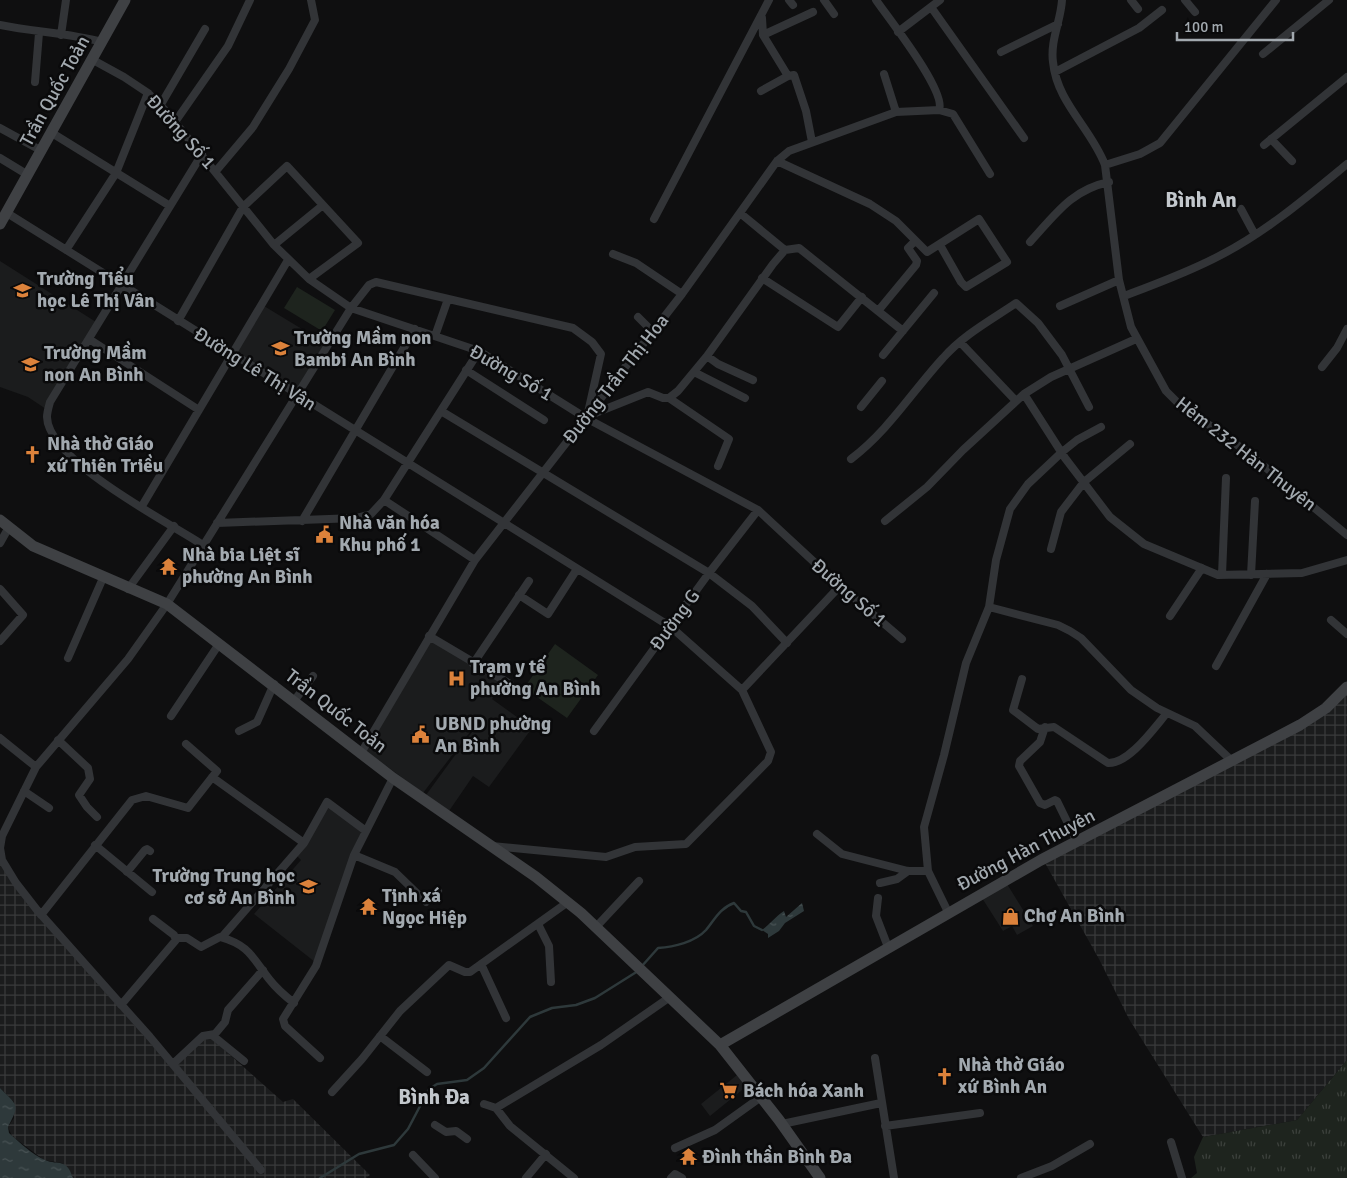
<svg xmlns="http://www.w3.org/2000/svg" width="1347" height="1178" font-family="Signika,sans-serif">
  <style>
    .built { fill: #1b1c1d }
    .industrial { fill: url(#industrial-grid) }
    .grass { fill: url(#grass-tufts) }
    .pitch { fill: #1e241e }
    .water { fill: url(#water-ripples) }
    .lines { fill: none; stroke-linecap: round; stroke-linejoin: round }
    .stream { stroke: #2e393b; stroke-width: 2.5 }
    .street { stroke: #323437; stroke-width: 8 }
    .secondary { stroke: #3f4144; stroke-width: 11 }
    .labels { text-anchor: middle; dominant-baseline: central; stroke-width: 5; stroke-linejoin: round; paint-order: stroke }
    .street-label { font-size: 19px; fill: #a2a9af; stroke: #0a0a0b }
    .poi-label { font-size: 19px; font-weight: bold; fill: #a2a9af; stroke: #0a0a0b; text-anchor: start }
    .quarter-label { font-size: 21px; font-weight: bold; fill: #c2c7cc; stroke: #0a0a0b }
  </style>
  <defs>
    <pattern id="industrial-grid" width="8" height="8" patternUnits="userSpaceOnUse" patternTransform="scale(1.25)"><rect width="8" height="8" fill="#1b1c1d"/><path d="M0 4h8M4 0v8" fill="none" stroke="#393a3b"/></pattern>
    <pattern id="grass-tufts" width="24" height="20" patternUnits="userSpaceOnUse" patternTransform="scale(1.25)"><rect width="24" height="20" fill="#1e241e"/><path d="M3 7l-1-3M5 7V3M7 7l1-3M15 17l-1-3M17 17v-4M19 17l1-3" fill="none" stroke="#3c413c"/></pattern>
    <pattern id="water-ripples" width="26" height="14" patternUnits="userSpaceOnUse" patternTransform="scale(1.25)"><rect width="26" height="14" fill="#2e393b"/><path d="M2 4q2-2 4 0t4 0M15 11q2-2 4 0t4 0" fill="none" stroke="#495355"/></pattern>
  </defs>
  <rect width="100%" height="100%" fill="#0f0f10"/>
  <path class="built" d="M0 261 96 322 46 409 28 397 0 387Z
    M264 306 325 343 295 391 236 354Z
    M430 640 503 684 492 699 532 728 489 787 473 776 449 811 426 795 480 721V719L423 793 366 751Z
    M328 806 363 831 315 962 254 914 301 860 297 856Z
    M1007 884 1033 926 1017 935 1012 926 1003 931 982 898Z
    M737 1075 747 1086 710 1116 701 1104Z"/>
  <path class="industrial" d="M1347 694V1060L1297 1120 1203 1137 1129 1019 1099 959 1045 863Z
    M0 862 93 978 172 1068 204 1038H211L283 1102 293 1099 370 1175 366 1178H73L68 1168 62 1163 44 1160 12 1136 8 1127 14 1118V1102L0 1088Z"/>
  <path class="grass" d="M1347 1060V1178H1191L1197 1173 1194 1157 1203 1137 1297 1120Z"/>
  <path class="pitch" d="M297 287 335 310 322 331 284 308Z
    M555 644 598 675 567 718 524 688Z"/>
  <path class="water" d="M802 903 804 911 785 923 779 931 768 938V934L762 930C770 924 776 916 784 911L786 917Z
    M0 1088C18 1106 20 1104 8 1127L9 1133C19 1142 33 1155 45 1160 59 1166 66 1157 73 1178H0Z"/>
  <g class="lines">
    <path class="stream" d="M642 966 658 948C674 947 695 942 706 930 715 919 720 908 734 903L741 911 746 912 754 926 762 930
      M320 1178 359 1154 394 1145 408 1129 429 1089 437 1084 467 1080 484 1068 530 1017 552 1008 576 1005 595 998 638 971"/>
    <path class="street" d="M789 0 793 5
      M824 0 834 14
      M876 0C889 19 947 92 939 110
      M1062 0C1061 20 1050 41 1053 62 1057 103 1091 128 1105 165L1119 280 1131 327 1166 391 1177 402 1247 452 1347 535
      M1131 0 1138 9
      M1185 0 1195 12
      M931 7 1024 138
      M762 18 763 35 788 76 794 75 806 111 812 142
      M0 25C34 32 69 33 102 42
      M898 32 940 0
      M61 35 66 0
      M763 35 813 12
      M1001 52 1058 24
      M1263 54 1329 0
      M93 60 124 77 148 93 166 111 274 245 309 279 351 308 479 351 586 418 758 510 840 586 902 639
      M1055 72 1139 28 1162 10
      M884 74 896 112
      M35 82 39 33
      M761 91 788 76
      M160 106 205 29
      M175 122 228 46 250 0
      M0 128 42 151
      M52 133 170 206
      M1271 139 1292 161
      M1264 145 1347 77
      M202 154 50 402C49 406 47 412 47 417 48 461 168 522 203 545
      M0 158 28 175
      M777 161 870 204 896 221 927 252 979 219 1007 262 966 287 961 282 940 245
      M1105 165 1140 154 1160 143 1276 0
      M216 171 253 127 289 69 315 20 311 0
      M1241 209 1255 235
      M7 213 671 627 742 690 771 752 768 761 686 844 635 847 606 857 492 846
      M740 213 785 250
      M654 219 769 0
      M1030 242C1055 215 1071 190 1109 182
      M274 245 323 205
      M66 250 116 173 148 93
      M613 254 636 263 682 294
      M762 278 838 327 862 297
      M1124 296C1156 284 1189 272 1219 256 1266 232 1307 197 1347 164
      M1060 306 1119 280
      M878 311 916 265 917 261 908 248 915 241
      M638 317 653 332
      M178 321 243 207 287 166 358 243 309 279
      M435 336 448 299
      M89 339 199 410
      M960 342 1016 401
      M883 355 934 293
      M707 356 718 364 753 380
      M1322 367 1337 348 1347 329
      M466 370 544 420
      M694 372 745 398
      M1024 394 1065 458 1110 517 1144 544 1218 575 1302 573 1347 560
      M669 398 729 439 718 466
      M861 407 882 381
      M441 411 709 573 752 606 787 643
      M588 416 648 392 663 398H669L678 391 707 356 773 264 785 250 799 248 903 331
      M851 459C889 430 911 393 943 358 963 335 991 320 1016 303L1038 323 1062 355 1089 407
      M384 500 475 560
      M142 506 288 260
      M302 521 415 329
      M885 521 927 487 963 450 1024 394 1051 377 1136 339
      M217 523 356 518 371 514 384 500 479 351
      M0 543 9 527
      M1051 549 1061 512 1084 482 1130 444
      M1222 575 1226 478
      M1251 575 1255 501
      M0 589 23 615 0 641
      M128 589 174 526
      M519 595 548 614 577 569
      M989 607 1058 625 1070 631 1081 638 1131 690 1157 708 1195 726 1232 761
      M1170 616 1202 568
      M1331 620 1347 634
      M429 636 510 684
      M68 658 103 578
      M473 664 529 581
      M1216 666 1267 574
      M1022 679 1013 710 1038 729 1054 727 1108 763C1129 764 1154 728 1167 713
      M742 690 840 586
      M294 701 313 676
      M171 716 219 644
      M1045 727 1040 742 1020 761 1019 766 1040 803 1045 805 1055 800 1057 801 1077 842
      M239 731 257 722 274 684
      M594 731 709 573 758 510
      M0 738 36 767
      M58 740 88 768 90 779 79 795 87 807 97 817
      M361 753 475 560 682 294 777 161 789 151 896 112 939 110 953 114 990 174
      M212 777 304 843
      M24 791 49 808
      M817 834 842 854 908 871H928
      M95 845 152 892
      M354 855 395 872 426 902 438 891
      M127 872 145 850 147 849 150 851
      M880 883 897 879 908 871
      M878 898 876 916 888 947
      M948 912 928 871 924 827 944 755 966 663 989 607 996 560 1010 509 1028 484 1062 452 1077 440 1101 427
      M41 915 132 800 146 796 188 808 217 771 186 744
      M538 924 549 946 551 982
      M596 927 639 881
      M222 937 304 843 327 802 366 831
      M176 938H187L201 947 220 937C249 945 252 957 269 979 276 988 285 996 294 1003
      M481 964 506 1018
      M121 1005 176 940 174 935 153 919
      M212 1035 244 1061
      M380 1036 427 1072
      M320 1058 285 1026 283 1019 316 966 354 855 393 778
      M875 1058 894 1178
      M173 1064 203 1036 215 1034 225 1022 228 1010 263 970
      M332 1092 362 1059 400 1011 449 965 465 972H470L568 902
      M484 1104 496 1108 601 1045 670 997
      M496 1108 510 1126 574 1178
      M782 1124 881 1103
      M435 1125 446 1132 456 1131 467 1139
      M885 1126 980 1113
      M1171 1142 1182 1178
      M675 1148 715 1130 761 1097
      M413 1155 435 1178
      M261 1170 150 1037 37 910 16 883 2 860 0 848 2 836 36 767 128 659 167 604 351 308 369 285 376 282 573 328 592 342 601 354 587 417
      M526 1178 546 1154
      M671 1178 675 1174 682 1178
      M1021 1178 1052 1166 1090 1144"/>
    <path class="secondary" d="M0 224 125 0
      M0 520 33 546 167 604 393 778 536 877 581 913 720 1045 779 1120 820 1178
      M720 1045 1041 860 1300 725 1326 708 1347 687"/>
  </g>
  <defs>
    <symbol id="school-bare" viewBox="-9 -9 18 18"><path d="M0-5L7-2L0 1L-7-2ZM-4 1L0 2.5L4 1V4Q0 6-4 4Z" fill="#dc823b" stroke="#0a0a0b" stroke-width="2.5" paint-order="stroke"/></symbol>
    <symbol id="church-bare" viewBox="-9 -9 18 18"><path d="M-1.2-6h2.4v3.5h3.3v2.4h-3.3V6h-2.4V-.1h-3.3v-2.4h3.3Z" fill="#dc823b" stroke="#0a0a0b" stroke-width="2.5" paint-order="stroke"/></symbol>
    <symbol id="civic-bare" viewBox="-9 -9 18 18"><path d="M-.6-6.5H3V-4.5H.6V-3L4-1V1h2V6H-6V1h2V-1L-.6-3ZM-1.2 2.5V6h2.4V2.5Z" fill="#dc823b" stroke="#0a0a0b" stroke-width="2.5" paint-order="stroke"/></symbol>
    <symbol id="temple-bare" viewBox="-9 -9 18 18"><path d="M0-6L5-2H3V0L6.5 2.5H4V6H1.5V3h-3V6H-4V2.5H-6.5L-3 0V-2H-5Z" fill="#dc823b" stroke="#0a0a0b" stroke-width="2.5" paint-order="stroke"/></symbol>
    <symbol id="hospital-bare" viewBox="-9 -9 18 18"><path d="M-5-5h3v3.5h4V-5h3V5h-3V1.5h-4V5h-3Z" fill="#dc823b" stroke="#0a0a0b" stroke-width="2.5" paint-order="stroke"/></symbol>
    <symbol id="shop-bare" viewBox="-9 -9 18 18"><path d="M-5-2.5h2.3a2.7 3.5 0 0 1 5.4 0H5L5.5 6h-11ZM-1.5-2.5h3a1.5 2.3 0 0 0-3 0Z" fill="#dc823b" stroke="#0a0a0b" stroke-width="2.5" paint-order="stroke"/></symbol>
    <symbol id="supermarket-bare" viewBox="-9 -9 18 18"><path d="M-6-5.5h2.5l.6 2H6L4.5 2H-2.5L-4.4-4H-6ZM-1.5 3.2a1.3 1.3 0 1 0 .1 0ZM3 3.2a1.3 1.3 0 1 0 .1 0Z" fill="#dc823b" stroke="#0a0a0b" stroke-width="2.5" paint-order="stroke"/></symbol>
  </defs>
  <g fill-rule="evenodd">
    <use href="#school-bare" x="10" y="278" width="25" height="25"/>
    <use href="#school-bare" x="268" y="336" width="25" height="25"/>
    <use href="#school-bare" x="18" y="352" width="25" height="25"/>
    <use href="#church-bare" x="20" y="442" width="25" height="25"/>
    <use href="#civic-bare" x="312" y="522" width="25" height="25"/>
    <use href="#temple-bare" x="156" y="554" width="25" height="25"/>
    <use href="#hospital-bare" x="444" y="666" width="25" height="25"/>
    <use href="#civic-bare" x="408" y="722" width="25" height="25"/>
    <use href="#school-bare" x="296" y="874" width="25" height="25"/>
    <use href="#temple-bare" x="356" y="894" width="25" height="25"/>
    <use href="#shop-bare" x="998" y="904" width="25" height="25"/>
    <use href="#church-bare" x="932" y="1064" width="25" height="25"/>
    <use href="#supermarket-bare" x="716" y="1078" width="25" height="25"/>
    <use href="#temple-bare" x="676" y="1144" width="25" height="25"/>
  </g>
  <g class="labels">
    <g class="street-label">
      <text transform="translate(55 91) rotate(-61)">Trần Quốc Toản</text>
      <text transform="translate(181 132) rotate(48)">Đường Số 1</text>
      <text transform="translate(255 369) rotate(32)">Đường Lê Thị Vân</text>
      <text transform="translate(511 373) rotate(30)">Đường Số 1</text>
      <text transform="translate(616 379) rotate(-52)">Đường Trần Thị Hoa</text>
      <text transform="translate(1246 454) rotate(38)">Hẻm 232 Hàn Thuyên</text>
      <text transform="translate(849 593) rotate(41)">Đường Số 1</text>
      <text transform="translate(675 620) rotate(-54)">Đường G</text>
      <text transform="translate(336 711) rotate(38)">Trần Quốc Toản</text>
      <text transform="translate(1026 850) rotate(-28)">Đường Hàn Thuyên</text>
    </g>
    <g class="poi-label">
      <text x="37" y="279">Trường Tiểu<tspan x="37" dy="22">học Lê Thị Vân</tspan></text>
      <text x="294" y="338">Trường Mầm non<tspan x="294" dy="22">Bambi An Bình</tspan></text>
      <text x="44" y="353">Trường Mầm<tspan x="44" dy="22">non An Bình</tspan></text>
      <text x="47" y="444">Nhà thờ Giáo<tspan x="47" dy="22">xứ Thiên Triều</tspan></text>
      <text x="339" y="523">Nhà văn hóa<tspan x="339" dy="22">Khu phố 1</tspan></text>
      <text x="182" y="555">Nhà bia Liệt sĩ<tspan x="182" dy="22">phường An Bình</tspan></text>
      <text x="470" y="667">Trạm y tế<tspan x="470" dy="22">phường An Bình</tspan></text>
      <text x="435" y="724">UBND phường<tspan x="435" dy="22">An Bình</tspan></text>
      <text x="295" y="876" text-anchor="end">Trường Trung học<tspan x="295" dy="22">cơ sở An Bình</tspan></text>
      <text x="382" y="896">Tịnh xá<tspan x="382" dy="22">Ngọc Hiệp</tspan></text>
      <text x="1024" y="916">Chợ An Bình</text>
      <text x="958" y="1065">Nhà thờ Giáo<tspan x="958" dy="22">xứ Bình An</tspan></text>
      <text x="743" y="1091">Bách hóa Xanh</text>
      <text x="702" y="1157">Đình thần Bình Đa</text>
    </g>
    <g class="quarter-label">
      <text x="1201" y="200">Bình An</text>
      <text x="434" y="1097">Bình Đa</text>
    </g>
  </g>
  <path d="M1177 32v8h116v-8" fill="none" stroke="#a2a9af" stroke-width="2.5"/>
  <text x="1184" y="32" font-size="15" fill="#a2a9af" stroke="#0a0a0b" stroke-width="4" paint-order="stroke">100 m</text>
</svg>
